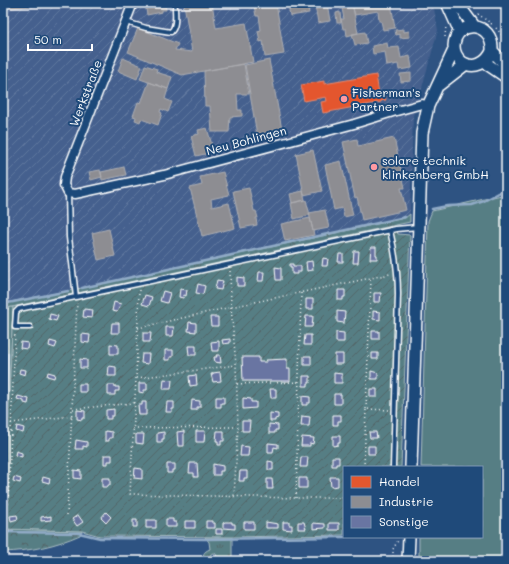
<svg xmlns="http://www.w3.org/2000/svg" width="509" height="564" font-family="Mali,sans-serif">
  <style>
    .industrial { fill: url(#industrial-furrows) }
    .grass { fill: url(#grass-tufts); stroke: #abbec2 }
    .forest { fill: url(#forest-crowns); stroke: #abbec2 }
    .park { fill: #577e84; stroke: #abbec2 }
    .garden { fill: url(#garden-furrows); stroke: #abbec2 }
    .shops { fill: #e4572e; stroke: #ec896d }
    .industry { fill: #8d8d92; stroke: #afafb3 }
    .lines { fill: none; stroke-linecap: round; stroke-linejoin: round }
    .stream { stroke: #92acc8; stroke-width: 2.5 }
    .building { fill: #6975a2; stroke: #fff }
    .service-casing { stroke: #fff; stroke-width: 7 }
    .minor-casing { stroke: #fff; stroke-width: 11 }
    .secondary-casing { stroke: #fff; stroke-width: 14 }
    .path { stroke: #fff; stroke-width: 1.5; stroke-dasharray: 1 3; stroke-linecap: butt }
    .service { stroke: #1f4a7a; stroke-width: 4 }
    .minor { stroke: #1f4a7a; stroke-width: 8 }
    .secondary { stroke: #1f4a7a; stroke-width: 11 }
    .poi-dot { fill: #ff9aa2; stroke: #1f4a7a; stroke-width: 1.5 }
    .labels { text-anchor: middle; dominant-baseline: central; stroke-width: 4; stroke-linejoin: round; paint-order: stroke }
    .poi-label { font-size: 12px; fill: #fff; stroke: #1f4a7a; text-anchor: start }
    .street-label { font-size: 12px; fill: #fff; stroke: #1f4a7a }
  </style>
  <defs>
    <pattern id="industrial-furrows" width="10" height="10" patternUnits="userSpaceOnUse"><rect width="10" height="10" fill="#44608e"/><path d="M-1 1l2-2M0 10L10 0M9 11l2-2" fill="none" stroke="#60789f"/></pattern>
    <pattern id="grass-tufts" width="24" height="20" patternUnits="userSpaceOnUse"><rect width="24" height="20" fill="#577e84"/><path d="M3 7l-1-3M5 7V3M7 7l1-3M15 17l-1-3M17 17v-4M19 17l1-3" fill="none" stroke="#526568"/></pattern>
    <pattern id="forest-crowns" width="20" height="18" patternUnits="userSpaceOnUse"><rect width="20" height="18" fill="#577e84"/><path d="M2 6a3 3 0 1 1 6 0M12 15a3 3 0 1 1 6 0" fill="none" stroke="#526568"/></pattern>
    <pattern id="garden-furrows" width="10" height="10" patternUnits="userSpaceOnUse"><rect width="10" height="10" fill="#577e84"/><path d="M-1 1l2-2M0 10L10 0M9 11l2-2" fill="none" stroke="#526568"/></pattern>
  </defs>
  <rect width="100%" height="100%" fill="#2e5382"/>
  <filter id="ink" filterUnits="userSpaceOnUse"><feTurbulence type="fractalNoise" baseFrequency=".025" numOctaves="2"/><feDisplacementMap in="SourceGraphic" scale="8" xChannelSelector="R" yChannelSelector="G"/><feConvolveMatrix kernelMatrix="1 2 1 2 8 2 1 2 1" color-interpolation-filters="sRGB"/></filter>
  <g filter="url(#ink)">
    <path class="industrial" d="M3 3H433L438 30 422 88 413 116 410 214 405 217 82 288 3 304Z"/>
    <path class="grass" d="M410 214V222L7 308 3 367V309L7 308 5 303 82 288 405 218Z
      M205 537H232V561H226V559L217 557 216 554 214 553 211 554 208 561H203C203 554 203 552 210 549L209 542Z"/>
    <path class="forest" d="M13 307 3 529 82 531 80 535C55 546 31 551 3 552V367L7 308Z"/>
    <path class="park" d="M506 194V561H419V537H482V467H421L428 221 432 211Z"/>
    <path class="garden" d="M395 226 398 234 410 235 401 467H344V535L232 537 100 536 82 531 3 529 13 307Z"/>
    <path class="shops" d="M376 75 379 94 384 93 386 100 381 101V102L323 113 321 102 327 101 326 97 304 101 301 85 324 81V84Z"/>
    <path class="industry" d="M10 3H41L42 5 11 8Z
      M145 3H165L166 10H162V12L147 15Z
      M189 3H212L216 28 246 23 253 62 182 75 128 52 138 28 178 44 175 50 192 52 184 4Z
      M257 3H276L284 54 265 57 263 41 260 42 258 31 261 30 259 16H256L254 6H258Z
      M288 3H307L309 13 290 16Z
      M327 3 330 21 318 23 315 5Z
      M341 3H352L358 33 347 36 346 29H343L341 19H344Z
      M378 3H391L395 28 383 30 381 21H379L378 11 355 15 353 8Z
      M340 12 341 23H337L336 13Z
      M404 29V32L409 31 410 37 400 38V34L396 35 395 30Z
      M365 32 367 43 355 45 352 34Z
      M387 43 388 48 399 47 401 58 410 56 412 68 399 70 398 64 387 66 385 52 373 54 372 46Z
      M123 58 142 66 137 79 118 71Z
      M269 60 282 130 257 135 245 65Z
      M244 64 249 94H237L238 110H242V116L230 117 229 132H212L210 106H205L204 71Z
      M145 65 157 69 156 72 172 77 168 89 140 79Z
      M411 73V81L401 82 400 74Z
      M149 82 168 89 165 99 172 102 168 112 161 109 160 112 162 113 158 125 141 119 140 122 135 120 136 117 133 116 138 102 141 103Z
      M207 128 214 152 196 156 191 136 199 134 198 130Z
      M394 138 405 188H401L406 210 362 220 357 197 355 198 343 142 357 139 358 146Z
      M313 150 322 191 304 195 296 154Z
      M341 161 353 215 344 217 342 208 334 210 325 165Z
      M124 167 126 175 102 180 101 172Z
      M100 170 102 177 91 180 89 172Z
      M223 172 229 195 211 199 212 207 229 203 235 228 202 236 190 188 202 185 200 177Z
      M249 188 254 211H256L258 218H256L257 225 241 228 233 191Z
      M303 191 305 200 292 203 290 194Z
      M306 200 310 215 294 219 291 203Z
      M325 210 329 228 313 231 309 213Z
      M310 218 314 235 285 241 281 224Z
      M109 229 115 256 98 260 92 233Z"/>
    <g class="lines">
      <path class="stream" d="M432 209 447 206 472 205 484 201 506 189
        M82 288 405 217
        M3 304 68 291
        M3 465 8 353
        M3 532 79 533 100 538 205 539 344 537"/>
    </g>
    <path class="building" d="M371 247H376V255H377V259H370Z
      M354 251H359L358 263H353Z
      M339 254H343V262H338Z
      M323 258 328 259 327 266H322Z
      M312 261 313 270 307 271 306 262Z
      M290 264H293V266H301V272H297V274H292V267H290Z
      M275 267 281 268V280H276Z
      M259 272H264L263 281H258Z
      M237 277 244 278V286H237Z
      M217 280 223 281 221 290 215 289Z
      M198 284 205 286 203 294 196 293Z
      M180 289 187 290 186 296 184 295 183 298 179 297Z
      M338 290H345V297H343V300H338Z
      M163 291 170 293 167 303 160 301Z
      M374 293H381L380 302H374Z
      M145 295 152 297 149 306 142 304Z
      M306 299H313V309H306Z
      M114 302 121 304 117 312 112 311Z
      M84 309 93 310 92 318 83 317Z
      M337 311 345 312 344 323 337 322Z
      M373 311 380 312V320L373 319Z
      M50 314 58 316 56 321 49 319Z
      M306 316H313L312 327H305Z
      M210 317H218V326H211Z
      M189 322 196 323V332L188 331Z
      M112 323H119V333H111Z
      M166 327H174L173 336H166Z
      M372 331H379V339H372Z
      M336 332 344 333V342H336Z
      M143 333H151L150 342H143Z
      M82 334 90 335 89 343 82 342Z
      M305 335H311V345H304Z
      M230 339V343L223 344 222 340Z
      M50 341 57 343 55 348 49 346Z
      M219 341V351H212L211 342Z
      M21 342 28 343 27 349 20 348Z
      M110 344 118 345V354H110Z
      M188 346H196V355H189Z
      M165 350H173V357H170V360H165Z
      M372 353H378V359H372Z
      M142 354H149L148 364 141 363Z
      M335 354H343V364H335Z
      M216 355H220L221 363 215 362 214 357H217Z
      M304 356H311V365H304Z
      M242 357H259V362H267L266 360 287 359V369H290V381H243Z
      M80 359 87 360V368H80Z
      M109 366 116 367V376H108Z
      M20 369 26 370 25 375 19 373Z
      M371 371 378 373V379H371Z
      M48 372 55 374 54 378 47 376Z
      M220 372 221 381 213 382 211 374H213V373Z
      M334 373 342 374V383H334Z
      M196 375 197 385 190 386 189 376Z
      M303 376H310V383H308V386H303Z
      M164 379 172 380 171 389H163Z
      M139 383H147V390H144V393L139 392Z
      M79 384H86V392H79Z
      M108 385H115V387H119V391H115V395H108Z
      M270 389H276V398H271Z
      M370 389H377V397H370Z
      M334 394H341V404H334Z
      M18 396 29 399 28 404 24 403V401L17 399Z
      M302 396 310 397V403H307V405H302Z
      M216 397H224V403H221V407H216Z
      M243 398 251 399V402H256V408L243 409Z
      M192 400 200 401V407H197V410H191Z
      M142 402H146V415H139L138 405H142Z
      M167 402H174V409H172V412H166Z
      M114 409V416H111V419H106V410Z
      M77 410 85 411V418H82V420L77 419Z
      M270 413 278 414V418L275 419V421H270Z
      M333 415H341V421H338V425H333Z
      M302 416 310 417 309 426H301Z
      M242 421H250L249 431H242Z
      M269 424 278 425V430H275V433H269Z
      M17 426 24 428 23 433 16 431Z
      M105 431 112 432V438H109V441H105Z
      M184 431V446H178L177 432Z
      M196 431H205L204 442H196Z
      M217 431H224V441H221V445H218V441H216Z
      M164 432V439H162V442H157V433Z
      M369 432H376L377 438H370Z
      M136 434H144L143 444 136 443Z
      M333 436H340V443H338V445L333 446Z
      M302 437 314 438 313 444 310 443V446H301Z
      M76 440 87 442V447L83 446V449H75Z
      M268 443 278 444V448L274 447 273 452H268Z
      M241 446 249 447 248 456H240Z
      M368 446H375V454H368Z
      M16 451 22 453V457L15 455Z
      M104 455H112V461H108V464H104Z
      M301 457H308L307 467H300Z
      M332 457H339V464H336V466H332Z
      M268 461 273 462V470H268Z
      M190 463H197L198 477H194V473H189Z
      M167 464H175V470H172V473H167Z
      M213 464 223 466V471H220V475H213Z
      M135 468 142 469V479L134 478Z
      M74 470 81 471V479L74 478Z
      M240 471H247V478H244V481H239Z
      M14 477 21 479 20 483 13 481Z
      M43 477 50 479 49 483 42 481Z
      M330 477H338V486L331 487Z
      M102 478H110V485H108V487H102Z
      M299 478H307V488H299Z
      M267 479H272L273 489H267Z
      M106 512 111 517 106 523 101 518Z
      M17 515 18 519 11 521 10 516Z
      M78 515 83 522 77 526 72 519Z
      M47 516V517L51 516V520L41 521V517Z
      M166 519H173V522H176V527H166Z
      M133 520H137V527H133Z
      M146 520H156V528H146Z
      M185 521H195V528H185Z
      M206 521H212V523H215V528H206Z
      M225 522H232V524H235V529L223 528V523Z
      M244 522H254V529H244Z
      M266 522 278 524V528H266Z
      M283 522H289V525H292V530L283 529Z
      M298 522H304L306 529H298Z
      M313 523 325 524V528L313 529Z
      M329 523H339V530H329Z
      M216 529H222V534H216Z"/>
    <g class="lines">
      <defs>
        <path id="service" d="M126 22 146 28 171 32C177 26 175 15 175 7
          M68 193 69 237 76 297
          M390 230C395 252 398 272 398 294L393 467
          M30 327H15L16 312 19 309 396 229 418 227"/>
        <path id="minor" d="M133 3 65 177 64 185 68 193 75 194 164 175 354 124 393 112 422 104 428 106"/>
        <path id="secondary" d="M447 3 460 32
          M457 3 474 26
          M492 51C487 63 474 70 462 62 457 58 454 53 454 46 455 19 494 20 492 51L506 65
          M484 62 506 77
          M439 85 466 64
          M411 467 422 133 428 106 454 50
          M408 561 409 537"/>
      </defs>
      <use href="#service" class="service-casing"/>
      <use href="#minor" class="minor-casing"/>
      <use href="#secondary" class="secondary-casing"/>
      <path class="path" d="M478 14 493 25
        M496 28 503 36 506 47
        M445 37 446 25
        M230 271 231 307 236 365 238 427 234 496
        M139 290 136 378 130 494 296 498H344
        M138 328 231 307 390 274
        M137 378 236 365
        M237 384 299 382
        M73 409 134 403
        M366 409 371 279
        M11 423 72 416
        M133 428 238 427
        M364 467 366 409 389 410
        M296 498 301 293
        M8 504 15 334
        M67 515 77 303
        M393 561V549L399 539"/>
      <use href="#service" class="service"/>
      <use href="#minor" class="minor"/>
      <use href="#secondary" class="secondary"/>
    </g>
  </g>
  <g class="poi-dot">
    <circle cx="344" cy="99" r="4"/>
    <circle cx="374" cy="167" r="4"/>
  </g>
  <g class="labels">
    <g class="poi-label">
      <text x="352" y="92">Fisherman's<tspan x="352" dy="14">Partner</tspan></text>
      <text x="382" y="160">solare technik<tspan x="382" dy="14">klinkenberg GmbH</tspan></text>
    </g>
    <g class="street-label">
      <text transform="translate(85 93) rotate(-69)">Werkstraße</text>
      <text transform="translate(246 140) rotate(-15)">Neu Bohlingen</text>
    </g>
  </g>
  <rect width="509" height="564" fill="none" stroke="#1f4a7a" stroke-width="16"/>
  <rect x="8" y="8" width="493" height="548" fill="none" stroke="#fff" stroke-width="1.5" filter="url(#ink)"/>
  <rect x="343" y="466" width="140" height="72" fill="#1f4a7a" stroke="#7992af"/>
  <rect x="351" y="476" width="20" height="12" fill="#e4572e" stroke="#7992af"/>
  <text x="379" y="486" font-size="12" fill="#ffffff">Handel</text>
  <rect x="351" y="496" width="20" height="12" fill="#8d8d92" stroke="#7992af"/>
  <text x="379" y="506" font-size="12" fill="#ffffff">Industrie</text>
  <rect x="351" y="516" width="20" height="12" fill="#6975a2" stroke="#7992af"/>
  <text x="379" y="526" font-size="12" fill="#ffffff">Sonstige</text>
  <path d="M28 44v6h64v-6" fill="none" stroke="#ffffff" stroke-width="2"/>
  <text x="34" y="44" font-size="12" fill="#ffffff" stroke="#1f4a7a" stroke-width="3" paint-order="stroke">50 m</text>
</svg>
